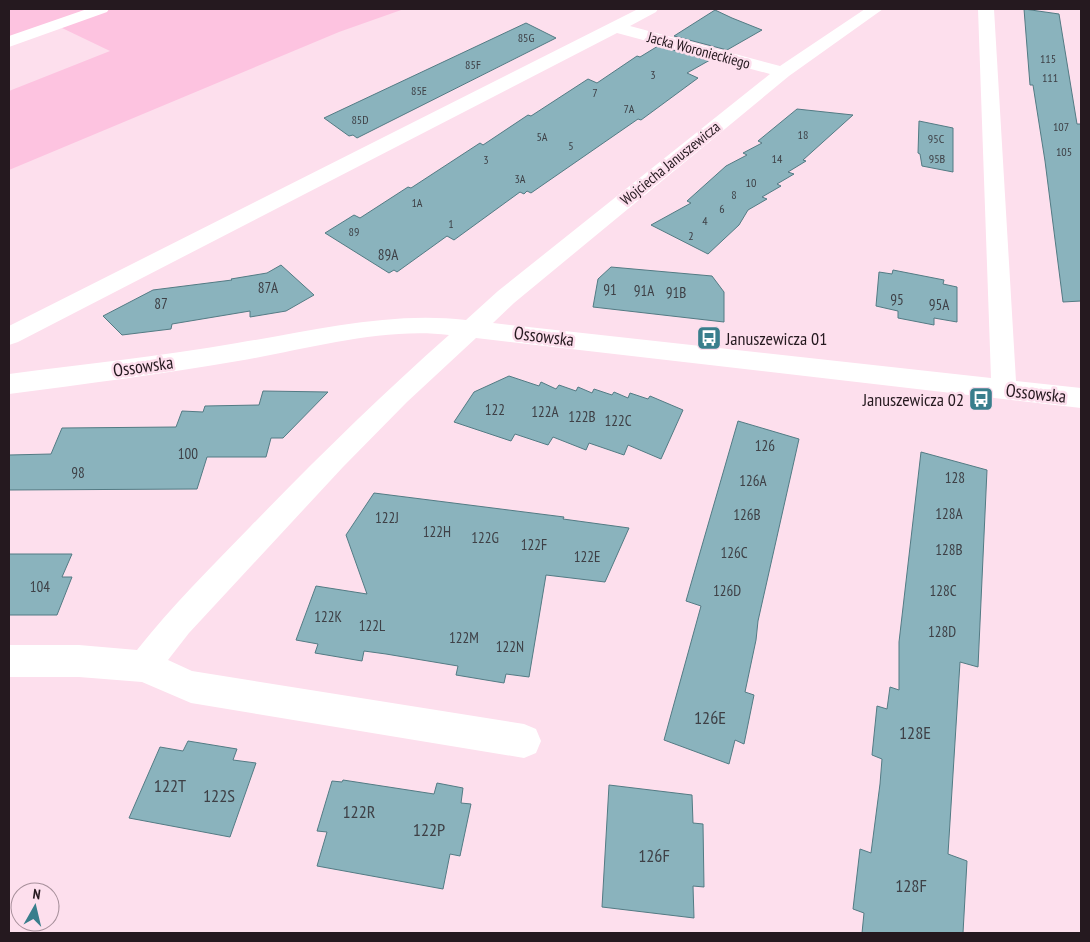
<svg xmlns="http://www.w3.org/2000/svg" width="1090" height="942" font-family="'PT Sans Narrow',sans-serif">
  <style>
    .green { fill: #fdc3e0 }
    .building { fill: #8ab3bd; stroke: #537b84 }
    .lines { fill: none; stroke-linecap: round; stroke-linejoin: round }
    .minor { fill: #fff; fill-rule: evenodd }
    .labels { text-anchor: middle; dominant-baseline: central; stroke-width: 5; stroke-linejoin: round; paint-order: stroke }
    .far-number-label { font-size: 12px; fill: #3e4046 }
    .far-street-label { font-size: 15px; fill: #25191f; stroke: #fddfed }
    .number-label { font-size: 15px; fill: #3e4046 }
    .street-label { font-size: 18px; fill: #25191f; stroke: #fddfed }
    .poi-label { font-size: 18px; fill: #25191f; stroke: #fddfed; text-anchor: start }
    .near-number-label { font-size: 18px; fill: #3e4046 }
  </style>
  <rect width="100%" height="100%" fill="#fddfed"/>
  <path class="green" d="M9 9H404L339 32 9 170V91L110 51 62 28 20 34 9 38Z"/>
  <path class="building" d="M1024 9 1059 14 1077 124H1081V301L1063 302 1045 161 1033 85H1030Z
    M715 10 732 18 762 30 727 50 674 36Z
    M526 23 556 38 357 138 353 135 349 136 324 118Z
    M658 46 710 60 687 73 698 78 641 120 638 119 531 193 527 191 524 194 520 192 454 240 447 236 397 272 394 270 389 273 325 233 354 215 360 218 408 187 411 188 480 143 483 145 528 115 531 116 588 79 597 83 637 56 640 57Z
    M797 109 853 115 803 160 806 161 788 172 794 174 777 184 781 186 762 197 767 199 748 210 739 225 708 254 651 225 691 203 687 201 726 166 747 155 743 153 762 143 758 141Z
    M919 121 953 128V172L922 166 920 154 918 153Z
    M281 265 314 295 286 311 250 317V311L172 324 171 329 122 335 103 316 153 290 232 280 231 279 267 273Z
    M611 267 712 276 724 292V322L593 307 598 279Z
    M893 270 944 280 943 284 957 287V322L934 318V325L898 318V311L876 306 879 272 892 274Z
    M509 376 539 386 541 382 556 389 559 385 576 391 578 387 592 393 594 389 612 395 614 392 628 398 630 393 648 399 650 396 683 410 661 459 628 445 624 455 589 443 586 450 553 437 548 445 515 434 511 441 454 422 474 392Z
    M263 391 328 392 283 438H271L266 457H207L197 489 9 490V455L51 454 62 428 176 427 182 411 203 412 205 406 259 405Z
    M738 421 799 439 758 621 756 640 745 692 754 695 744 744 735 740 729 764 664 740 701 606 686 601Z
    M921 452 987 470 978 667 960 662 948 854 967 861 963 933H862L864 913 853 909 860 849 871 853 880 784 882 759 872 755 877 706 887 709 890 687 899 690V642Z
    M374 493 564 517 563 519 629 528 605 582 546 575 529 677 506 674 504 683 456 675 458 666 386 654 364 651 362 661 315 653 318 644 296 640 316 586 367 594 346 535Z
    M9 554H72L62 577H72L57 615H9Z
    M188 741 237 749 233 760 256 763 230 837 129 818 160 747 183 751Z
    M343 780 434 794 437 783 463 788 461 803 471 804 460 856 450 854 443 889 317 866 327 832 317 831 332 781 342 782Z
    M609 785 692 795 693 823 703 824 704 887 693 886 694 918 602 907Z"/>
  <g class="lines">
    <path class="minor" d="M87 9H109L107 12 9 47V36Z
      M638 9H658L656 12 630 26 780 66 865 9H883L789 76 514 303 493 323 991 378 978 9H994L1016 381 1081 388V408L476 338 407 402 343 467 189 633 168 660 192 671 524 724 536 729 541 741 536 753 524 758 191 703 142 682 79 677H9V645H79L137 650C172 606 211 567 250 527 314 461 380 396 449 335 381 327 305 350 238 361 162 374 86 384 9 394V374C85 364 161 356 237 343 313 331 389 311 466 320L498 291 770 74 617 33 18 342 9 345V326Z"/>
  </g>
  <defs>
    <symbol id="bus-square" viewBox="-11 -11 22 22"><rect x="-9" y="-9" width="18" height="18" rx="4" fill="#397e8c" stroke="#fddfed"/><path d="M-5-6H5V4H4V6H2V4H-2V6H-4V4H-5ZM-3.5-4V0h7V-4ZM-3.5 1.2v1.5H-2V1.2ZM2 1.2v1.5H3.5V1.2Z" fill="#fff"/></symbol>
  </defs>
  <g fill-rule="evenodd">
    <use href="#bus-square" x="695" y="324" width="28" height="28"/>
    <use href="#bus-square" x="967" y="385" width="28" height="28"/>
  </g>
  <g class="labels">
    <g class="far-number-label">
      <text x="526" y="37">85G</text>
      <text x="1048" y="58">115</text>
      <text x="473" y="64">85F</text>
      <text x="653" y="74">3</text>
      <text x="1050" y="77">111</text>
      <text x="419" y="90">85E</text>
      <text x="595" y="92">7</text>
      <text x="629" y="108">7A</text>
      <text x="360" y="119">85D</text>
      <text x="1061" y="126">107</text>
      <text x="803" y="134">18</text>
      <text x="542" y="136">5A</text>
      <text x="936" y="138">95C</text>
      <text x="571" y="145">5</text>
      <text x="1064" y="151">105</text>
      <text x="777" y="158">14</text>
      <text x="937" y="158">95B</text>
      <text x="486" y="159">3</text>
      <text x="520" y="178">3A</text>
      <text x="751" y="182">10</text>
      <text x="734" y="194">8</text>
      <text x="417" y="202">1A</text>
      <text x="722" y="208">6</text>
      <text x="705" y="220">4</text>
      <text x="451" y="223">1</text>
      <text x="354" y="231">89</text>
      <text x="691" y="235">2</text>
    </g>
    <g class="far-street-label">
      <text transform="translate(699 50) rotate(15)">Jacka Woronieckiego</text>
      <text transform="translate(670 163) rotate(-39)">Wojciecha Januszewicza</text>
    </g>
    <g class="number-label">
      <text x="388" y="254">89A</text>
      <text x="268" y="287">87A</text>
      <text x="610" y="289">91</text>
      <text x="644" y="290">91A</text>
      <text x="676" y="292">91B</text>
      <text x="897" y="299">95</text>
      <text x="161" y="303">87</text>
      <text x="939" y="304">95A</text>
      <text x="495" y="409">122</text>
      <text x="545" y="411">122A</text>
      <text x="582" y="416">122B</text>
      <text x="618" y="420">122C</text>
      <text x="765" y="445">126</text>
      <text x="188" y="453">100</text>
      <text x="78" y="472">98</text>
      <text x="955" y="477">128</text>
      <text x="753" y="480">126A</text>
      <text x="949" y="513">128A</text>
      <text x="747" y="514">126B</text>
      <text x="387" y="517">122J</text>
      <text x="437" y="531">122H</text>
      <text x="485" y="537">122G</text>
      <text x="534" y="544">122F</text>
      <text x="949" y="549">128B</text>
      <text x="734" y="552">126C</text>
      <text x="587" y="556">122E</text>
      <text x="40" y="586">104</text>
      <text x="727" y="590">126D</text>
      <text x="943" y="590">128C</text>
      <text x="328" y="616">122K</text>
      <text x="372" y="625">122L</text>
      <text x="942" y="631">128D</text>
      <text x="464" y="637">122M</text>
      <text x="510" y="646">122N</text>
    </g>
    <g class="street-label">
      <text transform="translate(544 336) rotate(7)">Ossowska</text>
      <text transform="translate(143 366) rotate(-8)">Ossowska</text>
      <text transform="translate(1036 393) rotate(6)">Ossowska</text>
    </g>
    <g class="poi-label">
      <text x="726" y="338">Januszewicza 01</text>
      <text x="964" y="399" text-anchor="end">Januszewicza 02</text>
    </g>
    <g class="near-number-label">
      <text x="710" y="717">126E</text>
      <text x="915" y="732">128E</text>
      <text x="170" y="785">122T</text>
      <text x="219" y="795">122S</text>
      <text x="359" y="811">122R</text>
      <text x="429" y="829">122P</text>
      <text x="654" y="855">126F</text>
      <text x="911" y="885">128F</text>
    </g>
  </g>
  <rect width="1090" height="942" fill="none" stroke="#25191f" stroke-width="20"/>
  <g transform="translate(35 907) rotate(8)"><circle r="24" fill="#fddfed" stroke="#a7909b"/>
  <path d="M0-4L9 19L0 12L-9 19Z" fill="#397e8c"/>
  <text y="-8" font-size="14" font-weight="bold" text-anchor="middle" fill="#25191f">N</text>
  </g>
</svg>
